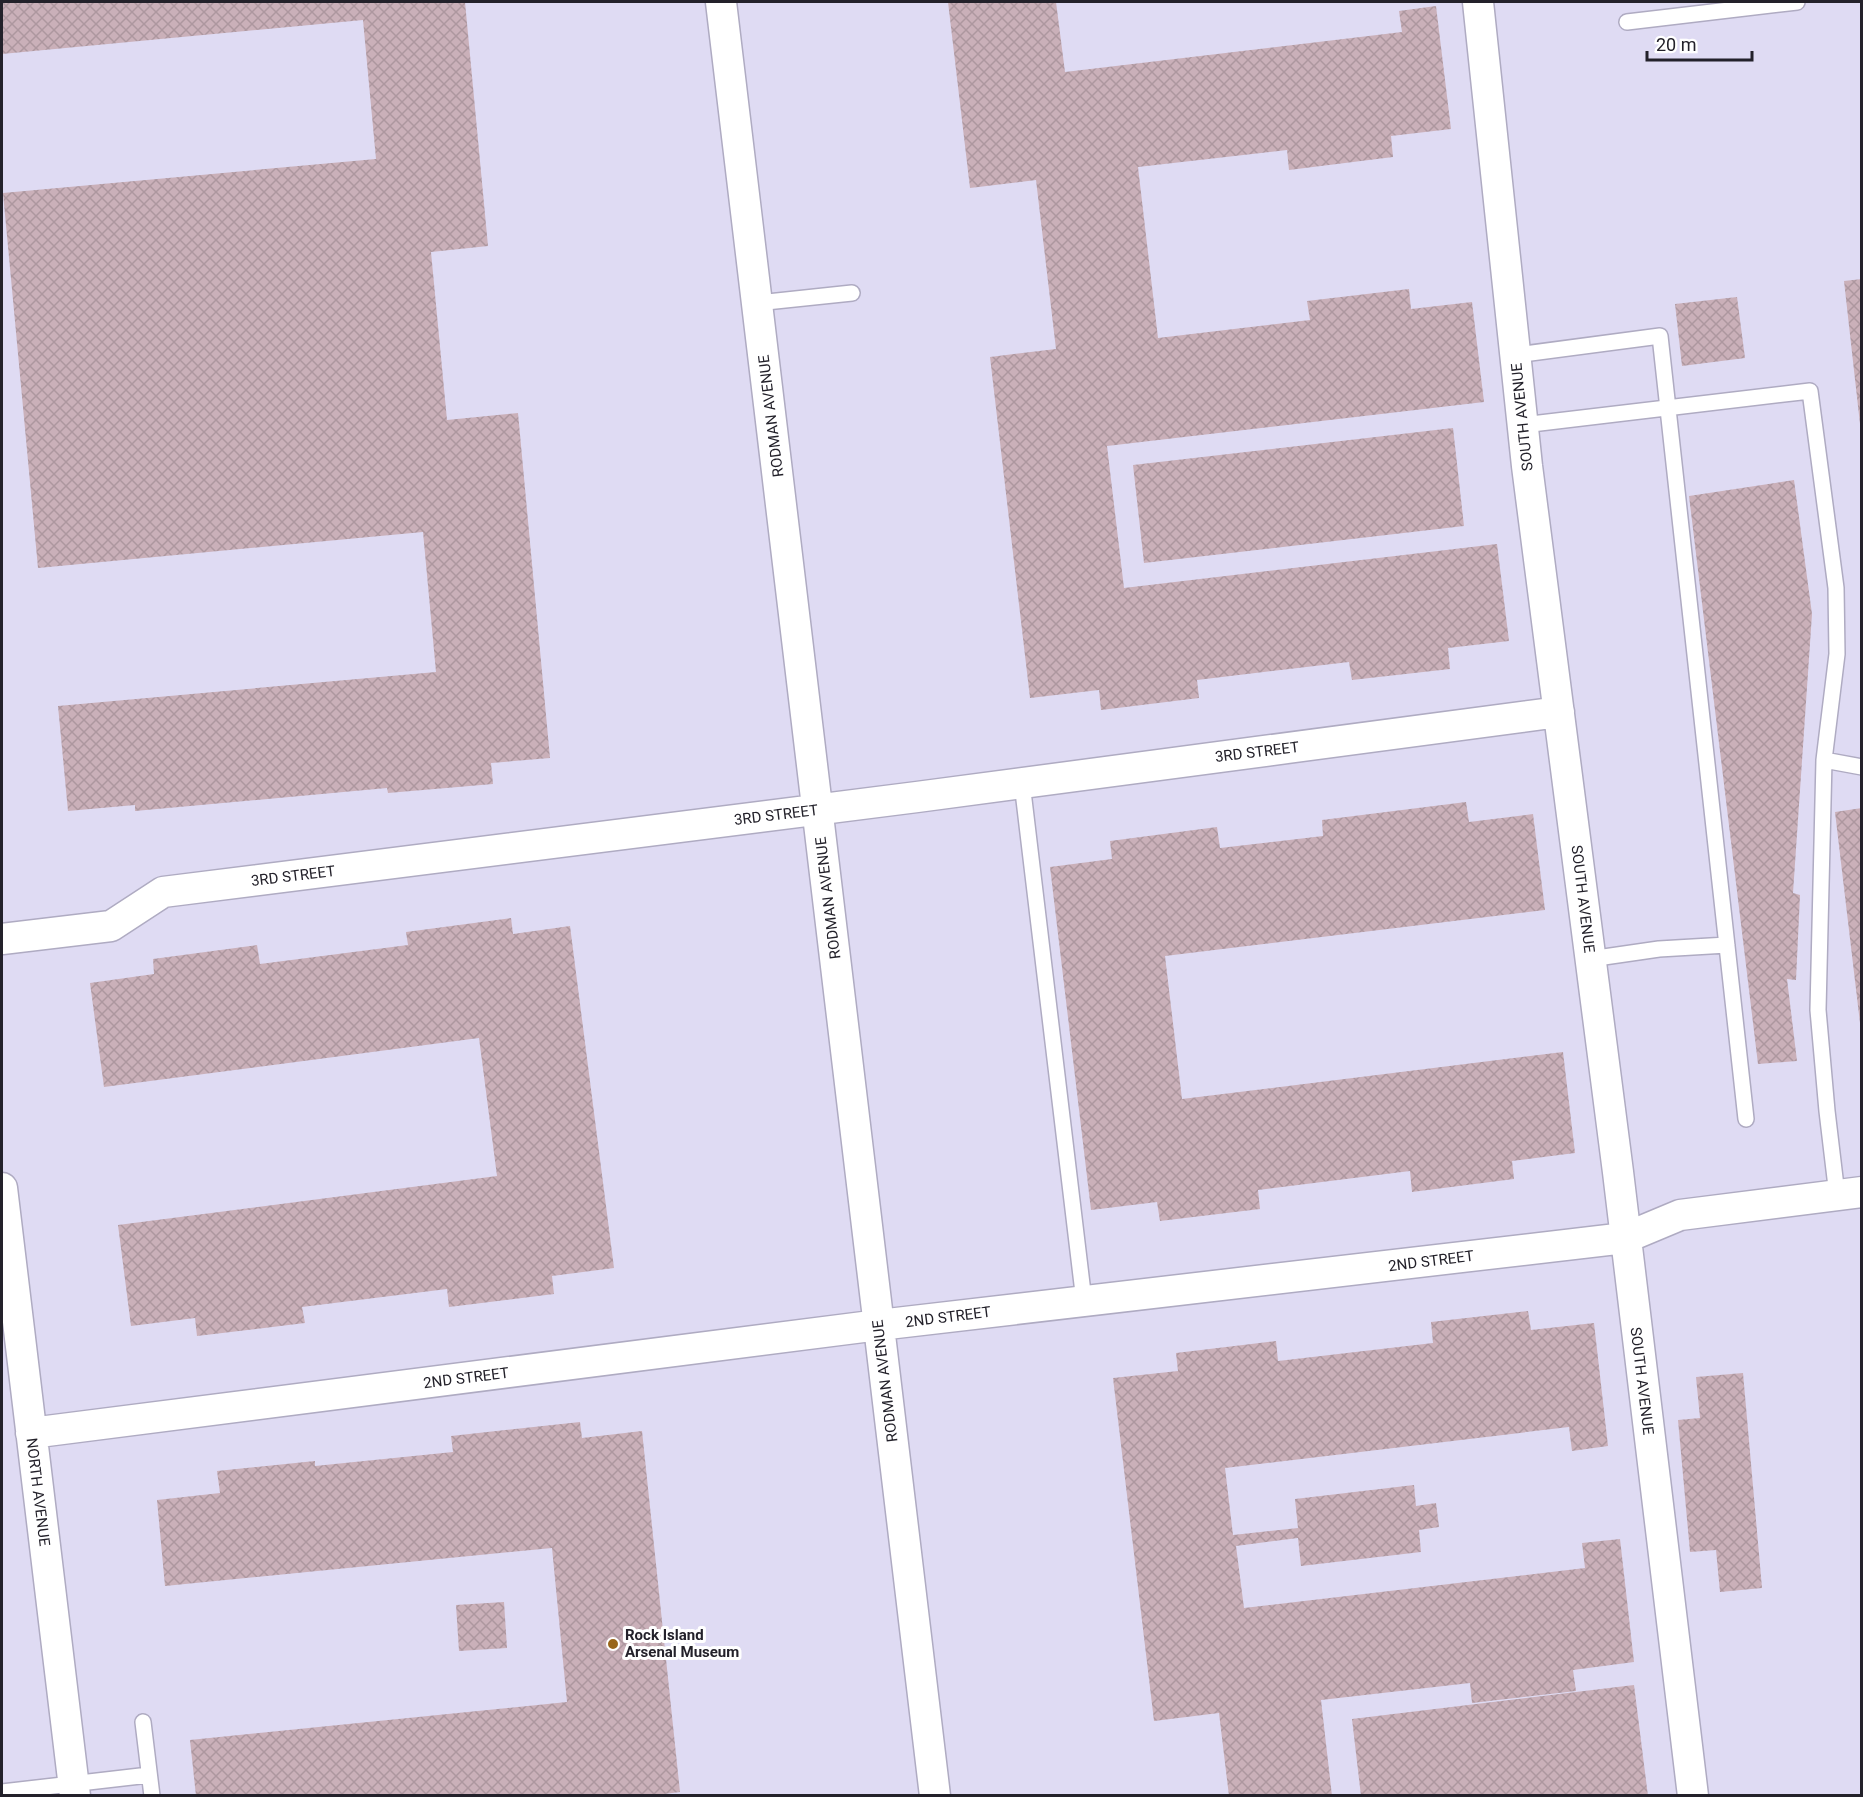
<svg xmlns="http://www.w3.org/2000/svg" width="1863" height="1797" font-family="Roboto,sans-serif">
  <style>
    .building { fill: url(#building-cross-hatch) }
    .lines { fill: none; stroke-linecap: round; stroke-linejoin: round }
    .service-casing { stroke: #afabc2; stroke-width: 18 }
    .minor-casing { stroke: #afabc2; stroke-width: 33 }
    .service { stroke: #fff; stroke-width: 15 }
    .minor { stroke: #fff; stroke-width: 30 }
    .poi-dot { fill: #98651a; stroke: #fff; stroke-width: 2 }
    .labels { text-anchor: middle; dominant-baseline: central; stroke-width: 6; stroke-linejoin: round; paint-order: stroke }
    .street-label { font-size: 15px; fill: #23212a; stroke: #fff }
    .poi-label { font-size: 15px; font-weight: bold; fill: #23212a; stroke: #fff; text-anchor: start }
  </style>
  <defs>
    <pattern id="building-cross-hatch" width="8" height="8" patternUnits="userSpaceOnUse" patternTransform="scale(1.5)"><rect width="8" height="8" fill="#cab0b9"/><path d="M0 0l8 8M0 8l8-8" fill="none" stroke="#ad979f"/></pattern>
  </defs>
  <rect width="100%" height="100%" fill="#dfdbf3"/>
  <path class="building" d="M2 2H465L488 246 431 252 447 420 518 413 550 758 491 763 493 784 388 793 387 788 135 811V805L68 811 58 706 436 672 423 532 38 568 3 193 376 159 363 20 2 54Z
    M948 2H1056L1065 72 1402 32 1399 11 1436 6 1451 129 1391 136 1393 157 1289 170 1287 150 1138 167 1158 338 1310 320 1307 301 1409 289 1411 309 1472 302 1484 402 1107 446 1124 588 1497 544 1509 641 1448 648 1450 669 1352 680 1349 662 1197 680 1199 698 1101 710 1099 690 1030 698 990 357 1056 349 1036 180 970 188Z
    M1862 279V424H1860L1844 281Z
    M1737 297 1745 358 1682 366 1675 304Z
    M1453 428 1464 526 1144 563 1133 465Z
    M1794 480 1812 614 1793 893 1800 895 1796 980 1787 979 1797 1061 1758 1064 1689 496Z
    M1466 802 1469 822 1533 814 1545 910 1165 956 1182 1099 1563 1052 1575 1153 1512 1161 1514 1179 1412 1192 1410 1171 1258 1190 1260 1209 1160 1221 1157 1202 1091 1210 1050 867 1112 859 1110 841 1217 827 1220 848 1323 836 1322 820Z
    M1862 808V1023H1860L1835 812Z
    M511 918 513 934 570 926 614 1268 552 1276 554 1294 449 1307 447 1289 302 1307 305 1323 197 1336 195 1318 131 1326 118 1225 497 1176 479 1038 104 1087 90 983 154 974 153 959 257 945 260 964 408 945 406 932Z
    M1528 1311 1531 1330 1594 1323 1608 1446 1572 1451 1569 1427 1225 1468 1233 1535 1298 1528 1295 1499 1414 1485 1416 1506 1436 1503 1439 1527 1419 1530 1421 1552 1301 1566 1298 1538 1236 1546 1244 1608 1585 1568 1582 1543 1620 1539 1634 1662 1573 1670 1576 1691 1472 1703 1470 1683 1321 1700 1332 1796H1229L1219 1713 1154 1721 1113 1378 1178 1371 1176 1353 1276 1341 1278 1361 1433 1343 1431 1322Z
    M1743 1373 1762 1588 1720 1592 1716 1550 1690 1552 1678 1420 1700 1418 1696 1377Z
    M580 1422 582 1438 642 1431 680 1792 649 1796H196L190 1740 567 1702 552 1548 165 1586 157 1500 220 1493 217 1471 315 1461V1466L453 1452 451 1436Z
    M504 1602 507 1648 459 1651 456 1605Z
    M1634 1685 1648 1796H1361L1352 1719Z"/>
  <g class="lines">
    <defs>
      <path id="service" d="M1627 22 1797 2
        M757 303 852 293
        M1516 355 1660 336 1746 1119
        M1523 425 1810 391 1836 588 1837 654 1824 760 1818 1010 1827 1111 1837 1195
        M1824 760 1862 767
        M1022 783 1084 1301
        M1590 959 1659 949 1727 945
        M143 1722 152 1796
        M2 1792 149 1775"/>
      <path id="minor" d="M721 2 935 1796
        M1478 2 1527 466 1618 1172 1693 1796
        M2 939 111 926 163 892 917 797 1559 712
        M2 1188 75 1796
        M31 1433 879 1325 1625 1238 1680 1215 1862 1192"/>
    </defs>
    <use href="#service" class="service-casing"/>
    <use href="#minor" class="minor-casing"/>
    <use href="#service" class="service"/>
    <use href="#minor" class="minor"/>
  </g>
  <circle class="poi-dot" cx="613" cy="1644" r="6"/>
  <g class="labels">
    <g class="street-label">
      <text transform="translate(771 416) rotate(-97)">RODMAN AVENUE</text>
      <text transform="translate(1522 417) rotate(-96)">SOUTH AVENUE</text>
      <text transform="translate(1257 752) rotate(-7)">3RD STREET</text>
      <text transform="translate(776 815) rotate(-7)">3RD STREET</text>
      <text transform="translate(293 876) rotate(-7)">3RD STREET</text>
      <text transform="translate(828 898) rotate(-97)">RODMAN AVENUE</text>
      <text transform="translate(1583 899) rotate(83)">SOUTH AVENUE</text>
      <text transform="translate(1431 1261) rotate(-7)">2ND STREET</text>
      <text transform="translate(948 1317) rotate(-7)">2ND STREET</text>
      <text transform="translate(466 1378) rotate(-7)">2ND STREET</text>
      <text transform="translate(885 1381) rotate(-97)">RODMAN AVENUE</text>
      <text transform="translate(1642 1381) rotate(83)">SOUTH AVENUE</text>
      <text transform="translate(38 1492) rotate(83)">NORTH AVENUE</text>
    </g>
    <g class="poi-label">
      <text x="625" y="1635">Rock Island<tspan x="625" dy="17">Arsenal Museum</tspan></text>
    </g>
  </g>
  <rect width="1863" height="1797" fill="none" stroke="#23212a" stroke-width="6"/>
  <path d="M1647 51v9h105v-9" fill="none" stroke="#23212a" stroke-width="3"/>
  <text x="1656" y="51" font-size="18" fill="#23212a" stroke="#ffffff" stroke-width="4.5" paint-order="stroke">20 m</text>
</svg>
